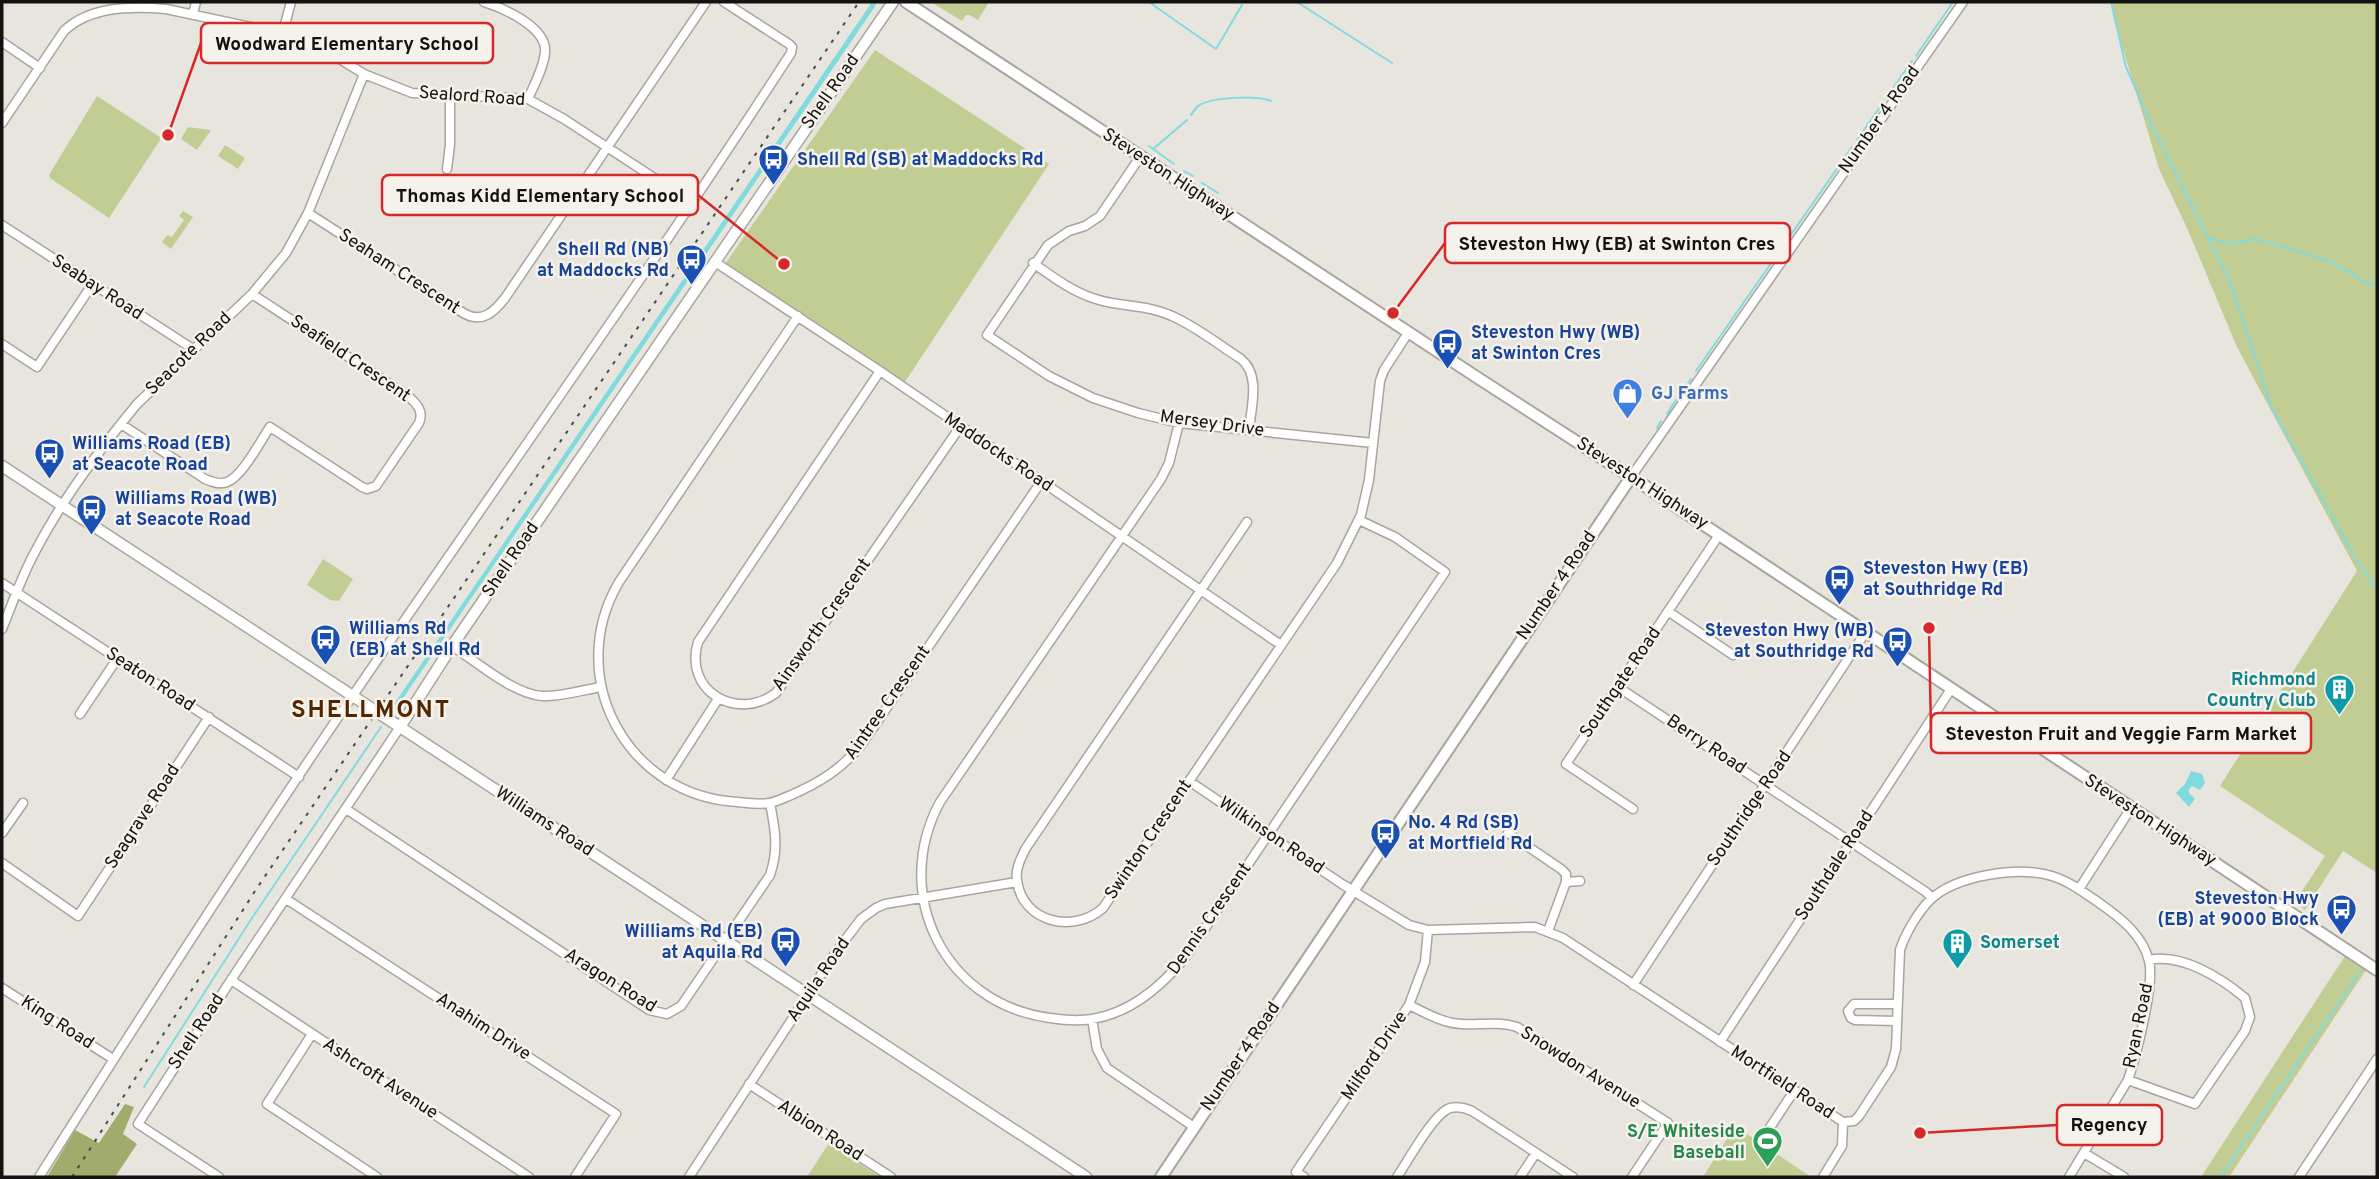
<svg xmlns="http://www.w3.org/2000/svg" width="2379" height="1179" font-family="Overpass,sans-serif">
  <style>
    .green { fill: #c2cd93 }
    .forest { fill: #a1ac6c }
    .water { fill: #80dbdf }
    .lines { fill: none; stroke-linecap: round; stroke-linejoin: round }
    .stream { stroke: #80dbdf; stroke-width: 2 }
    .minor-casing { stroke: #a8a59f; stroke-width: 11 }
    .tertiary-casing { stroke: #a8a59f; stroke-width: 13 }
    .secondary-casing { stroke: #a8a59f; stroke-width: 14 }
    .minor { stroke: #fff; stroke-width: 8 }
    .tertiary { stroke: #fff; stroke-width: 10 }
    .secondary { stroke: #fff; stroke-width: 10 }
    .rail { stroke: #4d4c48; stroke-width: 2; stroke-dasharray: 3.5 7; stroke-linecap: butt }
    .labels { text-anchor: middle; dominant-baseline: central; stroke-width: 5; stroke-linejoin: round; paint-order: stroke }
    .street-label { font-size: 18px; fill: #131210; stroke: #f5f2eb }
    .transit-label { font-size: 18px; font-weight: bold; fill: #164399; stroke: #f5f2eb; text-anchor: start }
    .shop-label { font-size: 18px; font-weight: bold; fill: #366cbe; stroke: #f5f2eb; text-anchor: start }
    .culture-label { font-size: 18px; font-weight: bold; fill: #0d838f; stroke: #f5f2eb; text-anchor: end }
    .leisure-label { font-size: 18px; font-weight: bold; fill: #27864d; stroke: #f5f2eb; text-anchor: end }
    .district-label { font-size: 24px; font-weight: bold; letter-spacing: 2px; fill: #522602; stroke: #f5f2eb }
    .leader { fill: none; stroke: #d62828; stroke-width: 2.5 }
    .callout-dot { fill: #d62828; stroke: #f5f2eb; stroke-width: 2.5 }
    .callout { fill: #f5f2eb; stroke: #d62828; stroke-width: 2.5 }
    .callout-label { font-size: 19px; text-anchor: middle; font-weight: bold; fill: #131210 }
  </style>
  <rect width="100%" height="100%" fill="#e8e5de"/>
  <path class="green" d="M931 2H989L978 20 970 15H966L962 21Z
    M2112 2H2377V873L2343 851 2305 910 2295 902 2325 856 2220 786 2357 571 2237 347 2187 228 2159 169 2114 19Z
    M875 50 1049 164 901 388 720 271Z
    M97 96 160 137V140L109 218 50 178 49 175Z
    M188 127 211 130 197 150 181 139Z
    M225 145 245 158 238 169 218 156Z
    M183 211 193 217 171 249 162 242 167 235 172 237 184 220 179 216Z
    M323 559 353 579 339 601 330 600 307 585Z
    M2345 956 2366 970 2229 1177H2201Z
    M1735 1126 1811 1177H1703Z
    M829 1143 880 1177H807Z"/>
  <path class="forest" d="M125 1104 134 1107 123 1134 137 1144 115 1177H47L75 1130 99 1143Z"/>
  <path class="water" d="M872 2H877L874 8 395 710 392 707Z
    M2191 771 2202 774 2205 783 2200 790 2192 786 2189 789V793L2195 799 2189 807 2176 793 2185 784Z"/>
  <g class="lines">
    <path class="stream" d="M1149 2 1216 49 1242 5
      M1297 2 1392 63
      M2111 2 2126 67 2153 128 2231 284 2271 406 2355 557 2377 590
      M1916 56 1953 2
      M1886 98 1912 61
      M1191 115C1193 112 1195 109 1198 106 1211 97 1256 95 1271 101
      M1857 140 1880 107
      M1149 146 1174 164
      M1153 149 1187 120
      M1184 171 1193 176
      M1202 183 1218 193
      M2209 238 2230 244 2255 239 2303 253 2325 260 2352 273 2362 281 2377 286
      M1696 371 1852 147
      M1681 393 1691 379
      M1667 414 1676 400
      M1657 428 1661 421
      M144 1087 252 918 381 727
      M2220 1177 2359 973"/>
    <defs>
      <path id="minor" d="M484 2C503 8 547 27 545 52 544 67 534 85 528 99
        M193 14 196 2
        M283 32 291 2
        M2 42 40 68
        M2 123 64 31C90 6 131 6 166 9L298 37 316 44 364 74 412 93 528 99 564 119 691 202
        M1140 157 1100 216 1085 226 1069 231 1048 245 987 335 1049 376 1093 398 1138 413 1179 423 1373 443
        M447 169 450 145V97
        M308 213 465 314C483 323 494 312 505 298L706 2
        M2 225 193 349
        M715 262 880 371 1281 645
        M1033 263C1054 278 1074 293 1099 300 1123 307 1149 305 1172 316 1197 327 1219 345 1241 359 1261 375 1251 408 1249 430
        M798 316 619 582C563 677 627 796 737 802 747 803 759 805 769 803 776 802 783 798 789 796 819 783 842 769 862 744L1041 482
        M2 344 37 367 92 285
        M880 371 698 642C683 691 737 722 776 693L960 427
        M1179 423 1169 463 1161 479 940 802C890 895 945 1004 1050 1018 1063 1020 1079 1021 1092 1019 1131 1013 1163 985 1187 955L1445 572 1395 537 1359 520
        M121 424 205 479C212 482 220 485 227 482 242 477 261 440 270 427L362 487 367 489 376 486 419 423C424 411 417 404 408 396L252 294
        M1631 477 1963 2
        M1247 522 1026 848C1021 858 1015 869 1017 880 1022 923 1074 934 1103 908L1337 563 1361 515 1369 480 1380 381 1384 370 1408 333
        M2 583 299 777
        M1669 612 1733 655
        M2 629C13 602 22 575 36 550 63 498 100 449 137 404L252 294 286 253 308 213 364 74
        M452 646C476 661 513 694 542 696 561 697 582 690 601 687
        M1618 687 1926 892 1932 898
        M80 714 117 659
        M666 780 718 699
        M1189 781 1342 884 1409 925 1428 930 1535 927 1563 938 1843 1122 1854 1121 1859 1116 1891 1067 1896 1049 1900 950C1905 934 1918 912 1930 900 1956 875 2019 866 2052 876 2071 882 2086 894 2102 905 2122 919 2143 936 2149 961 2155 983 2136 1057 2128 1080L2069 1177
        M346 809 649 1010 667 1014 681 1006 770 875C779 849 775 829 770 803
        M1633 809 1566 764 1719 535
        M2 833 23 803
        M1508 833 1561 869 1566 874V882L1548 931
        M2 863 78 916 209 717
        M1566 882 1580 881
        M2079 889 2131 808
        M286 899 616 1114 575 1177
        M231 980 529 1177
        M1633 985 1865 633
        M2 988 113 1059
        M1409 1005C1426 1013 1442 1023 1461 1024 1480 1025 1499 1021 1517 1027L1668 1123 1632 1177
        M1092 1019 1097 1049 1107 1068 1194 1127
        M1897 1021 1855 1020 1851 1018 1848 1011 1854 1004H1897
        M312 1034 267 1104 377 1177
        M1720 1042 1951 689
        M2128 1080 2195 1104 2245 1031 2250 1017 2245 998C2221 978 2182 953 2149 960
        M749 1084 891 1177
        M1765 1135 1794 1091
        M2084 1153 2124 1177
        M39 1177C132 1030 226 883 324 738 479 509 641 285 791 53L792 47 789 44 724 2
        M219 1177 138 1124 231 980 400 727
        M689 1177 836 952 861 919 876 908 885 904 1017 882
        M1304 1177 1296 1172 1409 1005 1425 962 1428 930
        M1397 1177C1408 1161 1433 1114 1450 1108 1458 1106 1465 1108 1472 1111L1573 1177
        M1520 1177 1536 1153
        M1823 1177 1842 1146 1843 1122
        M2299 1177 2377 1059"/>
      <path id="tertiary" d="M2 466 1086 1177
        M400 727 452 646 893 2"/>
      <path id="secondary" d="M906 2 1478 378 1642 484 2377 970
        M1161 1177 1631 477"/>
    </defs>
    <use href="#minor" class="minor-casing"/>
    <use href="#tertiary" class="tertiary-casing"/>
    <use href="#secondary" class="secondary-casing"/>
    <use href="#minor" class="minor"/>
    <use href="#tertiary" class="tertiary"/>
    <use href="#secondary" class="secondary"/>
    <path class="rail" d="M72 1177 257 888 859 2"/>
  </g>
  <defs>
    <symbol id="bus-pin" viewBox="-11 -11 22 30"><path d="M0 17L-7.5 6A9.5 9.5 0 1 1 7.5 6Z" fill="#1a4fb4" stroke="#f5f2eb"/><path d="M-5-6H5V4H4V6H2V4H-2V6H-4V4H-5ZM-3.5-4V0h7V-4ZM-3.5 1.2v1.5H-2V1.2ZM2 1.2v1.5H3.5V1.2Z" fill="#fff"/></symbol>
    <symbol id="shop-pin" viewBox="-11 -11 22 30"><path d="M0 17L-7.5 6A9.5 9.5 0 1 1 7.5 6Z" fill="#3f7fe0" stroke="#f5f2eb"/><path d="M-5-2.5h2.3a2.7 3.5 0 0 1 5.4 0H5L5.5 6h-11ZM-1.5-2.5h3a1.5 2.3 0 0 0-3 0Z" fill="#fff"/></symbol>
    <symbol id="building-pin" viewBox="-11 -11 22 30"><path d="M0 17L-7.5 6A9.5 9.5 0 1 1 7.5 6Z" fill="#0f9aa8" stroke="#f5f2eb"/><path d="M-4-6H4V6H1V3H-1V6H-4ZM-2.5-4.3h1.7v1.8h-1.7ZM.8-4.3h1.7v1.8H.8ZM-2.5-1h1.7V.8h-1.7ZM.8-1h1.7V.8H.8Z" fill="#fff"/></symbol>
    <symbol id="stadium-pin" viewBox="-11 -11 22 30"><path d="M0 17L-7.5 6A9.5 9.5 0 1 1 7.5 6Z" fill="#2e9e5b" stroke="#f5f2eb"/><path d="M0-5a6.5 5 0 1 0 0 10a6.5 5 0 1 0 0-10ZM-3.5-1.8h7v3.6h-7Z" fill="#fff"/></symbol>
  </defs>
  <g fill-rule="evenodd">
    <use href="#bus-pin" x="756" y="142" width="35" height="47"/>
    <use href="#bus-pin" x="674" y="242" width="35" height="47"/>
    <use href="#bus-pin" x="1430" y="326" width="35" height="47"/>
    <use href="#shop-pin" x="1610" y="376" width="35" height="47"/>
    <use href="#bus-pin" x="32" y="436" width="35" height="47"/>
    <use href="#bus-pin" x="74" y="492" width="35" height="47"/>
    <use href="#bus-pin" x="1822" y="562" width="35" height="47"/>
    <use href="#bus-pin" x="308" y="622" width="35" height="47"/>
    <use href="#bus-pin" x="1880" y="624" width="35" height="47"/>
    <use href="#building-pin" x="2322" y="672" width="35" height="47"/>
    <use href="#bus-pin" x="1368" y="816" width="35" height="47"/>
    <use href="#bus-pin" x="2324" y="892" width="35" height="47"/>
    <use href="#bus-pin" x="768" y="924" width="35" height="47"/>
    <use href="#building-pin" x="1940" y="926" width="35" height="47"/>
    <use href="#stadium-pin" x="1750" y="1124" width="35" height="47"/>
  </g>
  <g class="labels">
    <g class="street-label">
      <text transform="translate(831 92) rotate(-55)">Shell Road</text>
      <text transform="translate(472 97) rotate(4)">Sealord Road</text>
      <text transform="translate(1880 120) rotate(-55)">Number 4 Road</text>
      <text transform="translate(1168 175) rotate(33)">Steveston Highway</text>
      <text transform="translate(399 272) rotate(33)">Seaham Crescent</text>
      <text transform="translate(97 288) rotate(33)">Seabay Road</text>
      <text transform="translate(189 354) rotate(-44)">Seacote Road</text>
      <text transform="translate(350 359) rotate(34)">Seafield Crescent</text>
      <text transform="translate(1212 424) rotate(8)">Mersey Drive</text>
      <text transform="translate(998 453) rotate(34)">Maddocks Road</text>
      <text transform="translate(1642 484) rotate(33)">Steveston Highway</text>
      <text transform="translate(511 560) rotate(-56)">Shell Road</text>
      <text transform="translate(1557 586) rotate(-56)">Number 4 Road</text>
      <text transform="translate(822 625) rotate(-55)">Ainsworth Crescent</text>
      <text transform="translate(150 680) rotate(33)">Seaton Road</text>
      <text transform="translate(1621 683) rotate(-56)">Southgate Road</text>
      <text transform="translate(888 703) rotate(-55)">Aintree Crescent</text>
      <text transform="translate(1706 745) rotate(34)">Berry Road</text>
      <text transform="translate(1750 809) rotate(-56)">Southridge Road</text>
      <text transform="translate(143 817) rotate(-57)">Seagrave Road</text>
      <text transform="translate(2150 821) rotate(33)">Steveston Highway</text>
      <text transform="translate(544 822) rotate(33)">Williams Road</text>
      <text transform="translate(1271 836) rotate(34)">Wilkinson Road</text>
      <text transform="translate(1149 840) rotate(-56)">Swinton Crescent</text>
      <text transform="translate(1835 866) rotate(-57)">Southdale Road</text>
      <text transform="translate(1210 919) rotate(-55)">Dennis Crescent</text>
      <text transform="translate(819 980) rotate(-56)">Aquila Road</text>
      <text transform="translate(610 981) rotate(32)">Aragon Road</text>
      <text transform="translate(57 1023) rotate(33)">King Road</text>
      <text transform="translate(2139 1026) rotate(-78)">Ryan Road</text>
      <text transform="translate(483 1027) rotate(33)">Anahim Drive</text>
      <text transform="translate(197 1032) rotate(-57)">Shell Road</text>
      <text transform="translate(1375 1056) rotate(-56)">Milford Drive</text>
      <text transform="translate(1241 1057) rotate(-56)">Number 4 Road</text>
      <text transform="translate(1580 1068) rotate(32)">Snowdon Avenue</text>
      <text transform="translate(380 1079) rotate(33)">Ashcroft Avenue</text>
      <text transform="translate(1782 1083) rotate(33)">Mortfield Road</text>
      <text transform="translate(820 1131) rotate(33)">Albion Road</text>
    </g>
    <g class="transit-label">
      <text x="797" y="160">Shell Rd (SB) at Maddocks Rd</text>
      <text x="669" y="250" text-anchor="end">Shell Rd (NB)<tspan x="669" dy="21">at Maddocks Rd</tspan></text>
      <text x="1471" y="333">Steveston Hwy (WB)<tspan x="1471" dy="21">at Swinton Cres</tspan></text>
      <text x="72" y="444">Williams Road (EB)<tspan x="72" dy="21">at Seacote Road</tspan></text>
      <text x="115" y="499">Williams Road (WB)<tspan x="115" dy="21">at Seacote Road</tspan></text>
      <text x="1863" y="569">Steveston Hwy (EB)<tspan x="1863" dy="21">at Southridge Rd</tspan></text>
      <text x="349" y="629">Williams Rd<tspan x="349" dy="21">(EB) at Shell Rd</tspan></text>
      <text x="1874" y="631" text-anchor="end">Steveston Hwy (WB)<tspan x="1874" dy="21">at Southridge Rd</tspan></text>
      <text x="1408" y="823">No. 4 Rd (SB)<tspan x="1408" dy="21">at Mortfield Rd</tspan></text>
      <text x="2319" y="899" text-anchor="end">Steveston Hwy<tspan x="2319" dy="21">(EB) at 9000 Block</tspan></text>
      <text x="763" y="932" text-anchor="end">Williams Rd (EB)<tspan x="763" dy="21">at Aquila Rd</tspan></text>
    </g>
    <g class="shop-label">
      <text x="1651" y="394">GJ Farms</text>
    </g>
    <g class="culture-label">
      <text x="2316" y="680">Richmond<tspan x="2316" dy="21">Country Club</tspan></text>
      <text x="1980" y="943" text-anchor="start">Somerset</text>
    </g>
    <g class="leisure-label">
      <text x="1745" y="1132">S/E Whiteside<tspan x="1745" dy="21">Baseball</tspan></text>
    </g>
    <g class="district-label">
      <text x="371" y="711">SHELLMONT</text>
    </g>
  </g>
  <path class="leader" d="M168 135L201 43M784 264L698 195M1393 313L1445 243M1929 628L1931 733M1920 1133L2057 1125"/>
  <g class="callout-dot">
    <circle cx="168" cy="135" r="7"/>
    <circle cx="784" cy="264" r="7"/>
    <circle cx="1393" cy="313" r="7"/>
    <circle cx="1929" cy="628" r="7"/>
    <circle cx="1920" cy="1133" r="7"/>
  </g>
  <g class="callout">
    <rect x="201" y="23" width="292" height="40" rx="7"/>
    <rect x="382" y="175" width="316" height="40" rx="7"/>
    <rect x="1445" y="223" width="345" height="40" rx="7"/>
    <rect x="1931" y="713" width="380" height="40" rx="7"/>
    <rect x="2057" y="1105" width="105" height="40" rx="7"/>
  </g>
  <g class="callout-label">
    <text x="347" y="50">Woodward Elementary School</text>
    <text x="540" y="202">Thomas Kidd Elementary School</text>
    <text x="1617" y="250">Steveston Hwy (EB) at Swinton Cres</text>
    <text x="2121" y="740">Steveston Fruit and Veggie Farm Market</text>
    <text x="2109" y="1131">Regency</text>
  </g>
  <rect width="2379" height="1179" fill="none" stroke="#131210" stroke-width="7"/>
</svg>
